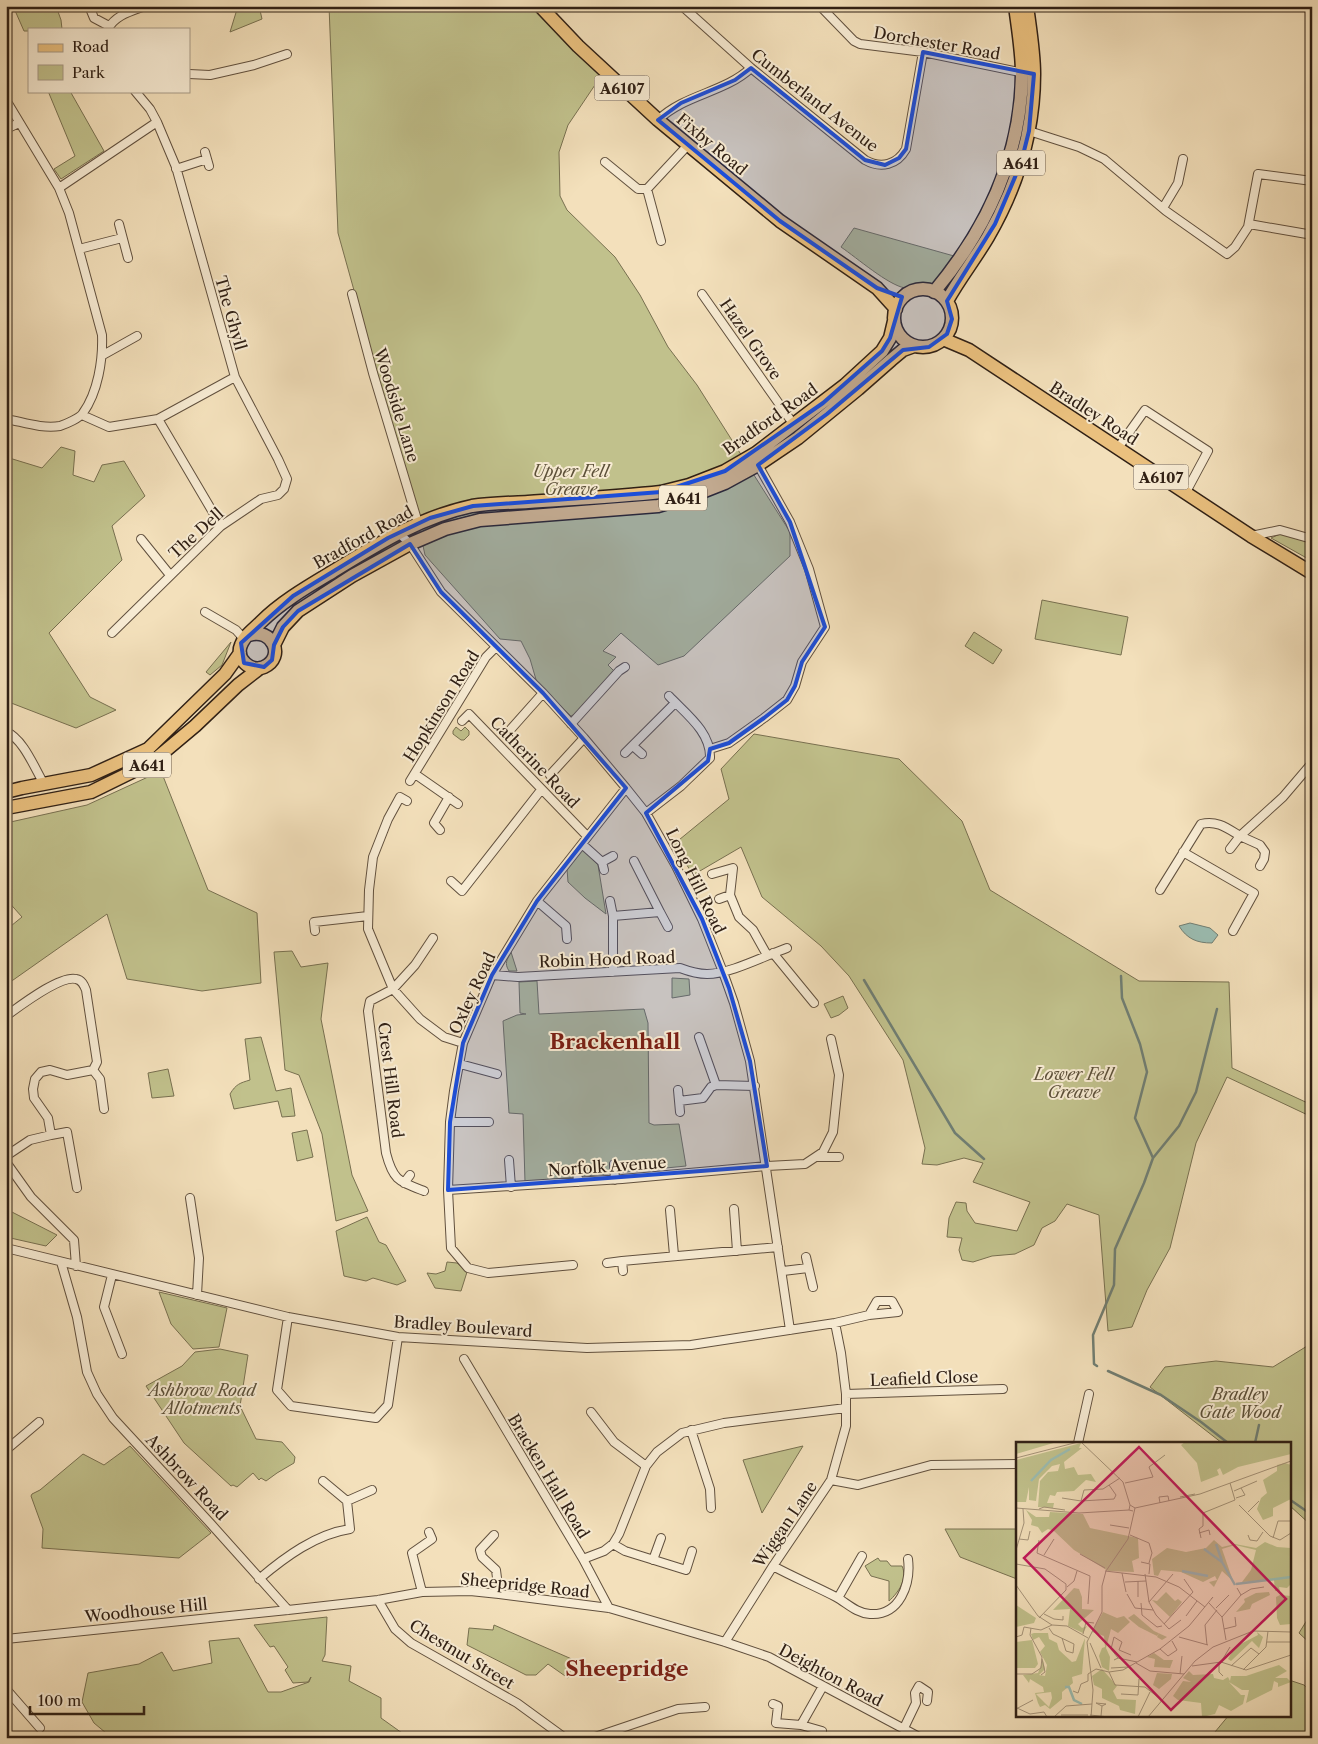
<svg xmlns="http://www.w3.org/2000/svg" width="1318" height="1744" font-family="'Libre Caslon Text',serif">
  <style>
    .green { fill: #c1c18c; stroke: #787050 }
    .water { fill: #9bbdb2; stroke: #707e73 }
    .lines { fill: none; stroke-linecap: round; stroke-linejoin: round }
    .stream { stroke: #707e73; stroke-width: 2.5 }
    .minor-casing { stroke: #61503e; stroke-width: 10 }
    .primary-casing { stroke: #302015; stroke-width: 15 }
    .minor { stroke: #f7ebd3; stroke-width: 8 }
    .primary { stroke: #eac07e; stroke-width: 12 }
    .marked { fill: #1d4ed8; fill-opacity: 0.2; stroke: #1d4ed8; stroke-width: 4; stroke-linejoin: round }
    .labels { text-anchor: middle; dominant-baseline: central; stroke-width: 4; stroke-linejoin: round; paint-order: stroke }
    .shield { fill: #f7ebd3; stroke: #6c5d4e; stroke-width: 1 }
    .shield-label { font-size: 15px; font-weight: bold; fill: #302015 }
    .street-label { font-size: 16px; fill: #302015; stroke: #f7ebd3 }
    .park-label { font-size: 16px; font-style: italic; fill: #5c5039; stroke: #f7ebd3 }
    .district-label { font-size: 21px; font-weight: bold; fill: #7a1f14; stroke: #f7ebd3 }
    .inset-river { fill: none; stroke: #9bbdb2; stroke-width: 2.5 }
    .inset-road { fill: none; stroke: #a59379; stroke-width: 1 }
    .view { fill: #c2185b; fill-opacity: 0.15; stroke: #c2185b; stroke-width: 2.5 }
    .inset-edge { fill: none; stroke: #302015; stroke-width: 2.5 }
  </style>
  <rect width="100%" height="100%" fill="#f3e0bb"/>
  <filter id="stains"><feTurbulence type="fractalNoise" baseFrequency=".004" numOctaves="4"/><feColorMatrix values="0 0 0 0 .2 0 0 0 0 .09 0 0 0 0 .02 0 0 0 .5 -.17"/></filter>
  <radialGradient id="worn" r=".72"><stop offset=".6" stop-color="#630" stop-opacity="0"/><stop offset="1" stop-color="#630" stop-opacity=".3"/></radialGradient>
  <path class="green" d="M13 6H56L61 20 62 29H29V31H24Z
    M238 6H259L262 19 230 32Z
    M329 6H534L601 76 568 125 559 152 560 196 567 210 615 257 640 295 668 347 697 385 790 532V556L684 656 658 665 621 633 603 651 616 657 608 665 616 673 575 714 571 716 537 683 530 659 521 641 500 639 425 555 415 509 338 233Z
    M48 91H70L104 151 61 179 54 169 75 156Z
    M854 228 954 256 933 286C923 284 912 289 905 288 888 285 857 258 841 247Z
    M61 447 75 451 73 475 94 482 102 465 124 461 145 496 112 526 122 560 49 633 90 697 116 710 76 728 6 701V457L42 468Z
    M1280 534 1312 543V561L1271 538Z
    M1042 600 1128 617 1121 655 1035 639Z
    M974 632 1002 650 993 664 965 646Z
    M231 642 222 665 210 675 206 672Z
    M456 727 461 731 465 727 469 731V735L464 740H461L453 734V731Z
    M754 734 899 759 962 821 990 890 1139 981 1229 982 1232 1068 1312 1105V1117L1227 1077 1196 1143 1170 1248 1147 1290 1132 1327 1108 1331 1099 1215 1067 1204 1055 1221 1042 1228 1034 1245 1015 1254 992 1256 973 1262 962 1260 959 1250 962 1238 947 1237 949 1218 956 1202 966 1203 967 1211 975 1223 1017 1231 1030 1202 973 1182 983 1163 964 1158 937 1165 922 1164 925 1148 903 1060 849 976 821 946 762 897 741 847 693 875 674 844 729 799 721 769Z
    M161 771 208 890 257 913 261 983 202 991 127 979 107 914 6 985V930L22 917 6 899V823L87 805Z
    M582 849 598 865 606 914 585 898 568 882 567 869Z
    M292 951 301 967 328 963 321 1019 352 1175 368 1211 336 1221 322 1134 299 1075 285 1070 274 952Z
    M511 952 517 971H509C504 963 507 960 511 952Z
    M672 978 689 979 690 995 672 998Z
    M537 981 539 1014 644 1009 648 1023 649 1123 654 1125 679 1124 686 1166 525 1182 523 1114 509 1113 503 1021 517 1015 526 1014 520 1013 519 982Z
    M843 996 848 1008 839 1015 831 1018 824 1004Z
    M261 1037 276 1091 291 1088 295 1116 282 1117 278 1101 234 1109 230 1094C236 1084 240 1083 250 1080L245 1039Z
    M168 1069 174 1096 152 1098 148 1073Z
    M307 1130 313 1157 297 1161 292 1133Z
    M6 1209 57 1235 46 1246 6 1237Z
    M367 1217 379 1242 386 1245 406 1281 397 1285 373 1278 366 1281 344 1276 336 1231Z
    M447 1262 457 1263 467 1272 461 1291 435 1288 427 1273 436 1274 445 1271Z
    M159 1292 227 1308 219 1347 193 1349 171 1324Z
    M1312 1343V1526L1289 1505V1443H1222L1150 1387 1165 1367 1216 1361 1273 1367Z
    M220 1349 248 1355 240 1406 256 1439 282 1442 295 1457 294 1463 277 1473 266 1481 261 1478 259 1480 253 1473 237 1487 233 1485 231 1486 184 1443 146 1386 182 1366 195 1352Z
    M130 1446 211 1533 179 1558 42 1548 43 1529 31 1496 32 1494 40 1490 83 1454 104 1465Z
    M803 1446 762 1513 743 1460Z
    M945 1529H1017V1579L960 1557Z
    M878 1558 880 1561H887L891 1566H902C908 1579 898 1593 889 1601V1581L871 1576 865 1566Z
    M1312 1612V1645L1299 1633Z
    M327 1617 325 1655 322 1661 351 1666 349 1681 381 1698V1718L409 1738H112L94 1723 82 1702 88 1673 139 1664 162 1652 173 1671 212 1663 209 1641 239 1638 268 1692H281L309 1682 311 1677 308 1682 293 1683 285 1670 288 1667 274 1646 270 1647 254 1625Z
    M494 1625 574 1660 568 1678 548 1664 536 1675H526L467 1645 469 1628 493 1630Z
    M1289 1680 1304 1685 1312 1693V1738H1210L1229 1715H1289Z"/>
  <path class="water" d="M1190 923 1210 928 1218 935 1212 943C1197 943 1187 939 1179 926Z"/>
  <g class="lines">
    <path class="stream" d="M864 980 955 1133 984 1159
      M1153 1158 1179 1126 1196 1092 1217 1009
      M1097 1366 1094 1364 1093 1335 1114 1285 1115 1249 1144 1183 1153 1158 1135 1118 1147 1072 1140 1044 1122 998 1121 976
      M1108 1371 1161 1395 1201 1422 1228 1443
      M1255 1443 1259 1425
      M1289 1499 1312 1515"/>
    <defs>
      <path id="minor" d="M89 6 94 18 109 26
        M682 6 751 68 865 160C881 169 897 165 906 149L923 52
        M820 6 854 41 860 44 923 52 1024 73
        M108 29C115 15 132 11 145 6
        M189 74 210 75 254 65 287 54
        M6 100 59 188 69 213 102 335C103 360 98 392 83 413 80 418 66 424 60 426 42 429 23 422 6 419
        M658 120C685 94 724 93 751 68
        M6 129 19 123
        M1029 131 1079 147 1104 159 1166 211 1227 254 1235 247 1248 227 1258 174 1312 181
        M205 152 209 166
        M605 162 638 189H647L688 145
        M176 169 207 159
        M59 188 157 122
        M647 189 661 241
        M1163 208 1178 183 1183 159
        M119 224 128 258
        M1249 224 1307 234
        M79 249 122 238
        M352 294 373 373 418 523
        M702 294 794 425
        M103 355 137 336
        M82 415 109 427 158 419 235 377
        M158 419 221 526
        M1118 448 1145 410 1208 451 1186 492
        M398 532 410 544 441 592 543 693 584 738 626 788 646 813 676 866 702 919 723 972 734 1003 750 1061 790 1330
        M1251 536 1280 530 1312 539
        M141 539 170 575
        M205 612 236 630 244 639
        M112 633 221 526 261 499 278 495 284 489 287 479 278 459 235 377 176 167 157 122 150 109 135 91
        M462 721 469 714 587 836
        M571 724 619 671 625 667
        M511 729 543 693
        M6 732C23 738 35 769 44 784
        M633 746 642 754
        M710 749 729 743 764 718 787 700 795 686 802 662 825 627 809 569 790 522 758 465
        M625 753 675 703
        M415 774 458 804
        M550 775 584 738
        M410 781 486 657 496 647
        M407 801 400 797 388 819 373 857 369 890 368 929 393 989 420 1019 444 1037 463 1043
        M646 813 681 786 710 758C711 732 686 714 669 696
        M440 830 434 823 449 797
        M582 844 602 862 604 870
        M1230 849 1240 836 1260 845 1265 852 1264 859 1260 866
        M1183 852 1254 893 1233 931
        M634 861 660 912
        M602 862 613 856
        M712 874 733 868 730 895 739 917 753 930 767 955
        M451 881 462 891 541 790
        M1160 890 1201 824C1217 820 1227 828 1240 836L1283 797 1312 763
        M719 899 730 895
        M537 901 566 926 567 939
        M610 901 613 916V972
        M613 916 660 912 668 927
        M315 931 314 922 368 916
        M773 953 814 1003
        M492 975 518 977 680 968C688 971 698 974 707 974 730 974 764 956 787 948
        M6 1016C20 1006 60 975 76 979 82 980 84 985 86 990L97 1062 93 1070 67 1075 50 1070 41 1072 35 1079 33 1089 34 1098 48 1118 51 1135
        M699 1037 716 1085
        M460 1064 497 1074
        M93 1070 100 1079 104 1109
        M678 1090 680 1112
        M679 1101 703 1098 711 1087 716 1085 755 1086
        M450 1122H489
        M6 1156 30 1140 51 1135 67 1132 77 1188
        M816 1157H839
        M509 1160 511 1187
        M6 1162 31 1197 74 1240 76 1266
        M614 1164 615 1180
        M577 1170 578 1182
        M404 1183 410 1175
        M448 1190 622 1179 767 1166 805 1164 823 1152 833 1132 839 1075 831 1039
        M424 1191C398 1181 393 1180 386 1153L368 1011 370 1001 393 989 415 965 433 938
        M190 1198 199 1258 197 1295
        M734 1209 737 1251
        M670 1210 674 1255
        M6 1248 288 1317 398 1337 587 1348 691 1345 835 1323 869 1315 898 1312 892 1301H877L869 1315
        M806 1257 813 1287
        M61 1262 77 1317 87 1372 97 1394 113 1418 211 1524 288 1610
        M607 1263 622 1261
        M573 1265 488 1273 468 1268 451 1248 448 1190 450 1122 454 1091 463 1043 492 975 537 901 626 788
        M623 1271 622 1261 778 1247
        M783 1271 808 1268
        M112 1275 104 1307 122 1354
        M288 1317 277 1390 291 1406 376 1418 388 1405 398 1337
        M464 1359 583 1559 609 1608
        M846 1394 1003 1389
        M591 1412 614 1442 646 1466
        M691 1430 710 1489 711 1508
        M1078 1443 1089 1394
        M6 1450 39 1422
        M831 1480 858 1485 931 1465 1017 1464
        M323 1481 347 1501
        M494 1535 480 1550 482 1557 496 1570 499 1594
        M613 1544 625 1551 686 1570 692 1551
        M583 1559 604 1551 613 1544 619 1534 646 1466 657 1452 682 1433 724 1423 846 1408
        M653 1560 661 1538
        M773 1566C793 1577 815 1586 836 1597 847 1603 856 1613 870 1614 900 1616 911 1584 908 1559
        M259 1579C285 1557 316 1534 350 1529L347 1501 372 1490
        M422 1592 412 1553 432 1539 429 1532
        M838 1598 862 1556
        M378 1600 395 1629 411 1643 517 1703 565 1738
        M6 1639 288 1610 378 1600 422 1592 470 1591 499 1594 609 1608 725 1642 769 1657 921 1738
        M725 1642 773 1566 831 1480 846 1426V1394L841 1353 835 1323
        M6 1689 40 1728
        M773 1704 778 1706 776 1723 801 1725
        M904 1728 916 1703 915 1693 919 1686 928 1692 927 1701
        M822 1731 801 1725 823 1686
        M592 1738 678 1709 705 1707"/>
      <path id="primary" d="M540 6 578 46 658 120 780 221 877 288 896 309
        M894 318a29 29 0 1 1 58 0a29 29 0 1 1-58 0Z
        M934 292C986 230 1021 156 1022 74 1022 52 1018 29 1015 6
        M947 301C959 279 975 259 988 237 1017 187 1034 133 1034 74 1034 52 1030 29 1027 6
        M943 339 969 350 1251 536 1312 573
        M249 635C272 627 286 657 264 667 251 673 235 659 241 645 244 636 254 629 261 622 281 602 307 587 332 572 376 545 420 517 472 506 490 503 510 503 528 502 572 499 617 497 661 492L689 485 725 471 756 453 845 385 882 351 890 338 894 321
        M274 645 283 627 298 611 352 576 410 544 445 529 480 520 658 506 692 496 725 483 758 465 798 438 858 389 891 360 903 350 914 346
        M6 792 22 788 91 775 148 749 225 674 240 653
        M6 808 91 792 152 762 195 726 238 685 260 668"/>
    </defs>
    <use href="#minor" class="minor-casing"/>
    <use href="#primary" class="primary-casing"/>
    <use href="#minor" class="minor"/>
    <use href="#primary" class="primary"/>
  </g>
  <path class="marked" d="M923 52 1034 74 1029 131 1021 163 995 224 947 301 952 319 947 334 929 347 903 350 827 414 758 465 790 522 825 627 802 662 795 686 787 700 764 718 729 743 710 749 708 761 646 813 702 919 729 988 750 1061 767 1166 448 1190 450 1122 463 1043 492 975 537 901 626 788 543 693 441 592 410 544 298 611 283 627 274 645 272 660 264 667 244 663 241 643 293 596 388 538 430 518 473 506 661 492 725 471 823 403 882 351 890 338 902 297 877 288 780 221 658 120 681 103 735 80 751 68 865 160 885 165 899 158 906 149Z"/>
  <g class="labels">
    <g class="shield">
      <rect x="594.5" y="75.5" width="55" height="25" rx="4"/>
      <rect x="997" y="150.5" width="48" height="25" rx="4"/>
      <rect x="1133.5" y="464.5" width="55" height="25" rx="4"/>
      <rect x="659" y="485.5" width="48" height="25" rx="4"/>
      <rect x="123" y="752.5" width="48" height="25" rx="4"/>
    </g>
    <g class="shield-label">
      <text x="622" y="88">A6107</text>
      <text x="1021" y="163">A641</text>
      <text x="1161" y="477">A6107</text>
      <text x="683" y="498">A641</text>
      <text x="147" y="765">A641</text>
    </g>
    <g class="street-label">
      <text transform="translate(937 43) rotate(10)">Dorchester Road</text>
      <text transform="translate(815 100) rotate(38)">Cumberland Avenue</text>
      <text transform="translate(712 144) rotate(40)">Fixby Road</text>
      <text transform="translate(231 313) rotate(74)">The Ghyll</text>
      <text transform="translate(751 339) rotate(55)">Hazel Grove</text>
      <text transform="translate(397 405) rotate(73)">Woodside Lane</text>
      <text transform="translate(1094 413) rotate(33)">Bradley Road</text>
      <text transform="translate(770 419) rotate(-35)">Bradford Road</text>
      <text transform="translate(196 533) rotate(-42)">The Dell</text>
      <text transform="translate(363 537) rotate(-29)">Bradford Road</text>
      <text transform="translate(441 706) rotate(-58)">Hopkinson Road</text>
      <text transform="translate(535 762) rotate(46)">Catherine Road</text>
      <text transform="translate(696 881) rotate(64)">Long Hill Road</text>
      <text transform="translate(607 959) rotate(-2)">Robin Hood Road</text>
      <text transform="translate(472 993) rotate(-65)">Oxley Road</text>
      <text transform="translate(391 1080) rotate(83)">Crest Hill Road</text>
      <text transform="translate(607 1166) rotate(-4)">Norfolk Avenue</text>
      <text transform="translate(463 1326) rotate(4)">Bradley Boulevard</text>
      <text transform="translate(924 1378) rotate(-2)">Leafield Close</text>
      <text transform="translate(549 1476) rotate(59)">Bracken Hall Road</text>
      <text transform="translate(187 1477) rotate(47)">Ashbrow Road</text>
      <text transform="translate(785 1524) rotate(-56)">Wiggan Lane</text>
      <text transform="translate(525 1585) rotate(6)">Sheepridge Road</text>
      <text transform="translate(146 1610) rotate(-6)">Woodhouse Hill</text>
      <text transform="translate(462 1654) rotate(31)">Chestnut Street</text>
      <text transform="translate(831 1675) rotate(28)">Deighton Road</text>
    </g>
    <g class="park-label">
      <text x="571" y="471">Upper Fell<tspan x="571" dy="18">Greave</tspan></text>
      <text x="1074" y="1074">Lower Fell<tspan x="1074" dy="18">Greave</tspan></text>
      <text x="202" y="1390">Ashbrow Road<tspan x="202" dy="18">Allotments</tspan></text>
      <text x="1240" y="1394">Bradley<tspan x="1240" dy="18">Gate Wood</tspan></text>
    </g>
    <g class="district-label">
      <text x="615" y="1041">Brackenhall</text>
      <text x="627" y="1668">Sheepridge</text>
    </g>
  </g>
  <g transform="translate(1016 1442)">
    <rect width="275" height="275" fill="#f3e0bb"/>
    <path d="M0 0H41L0 12ZM169 0H275V12L222 25 207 33 204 26 201 28 203 33 185 40 181 21 165 3ZM65 1 63 6H66L48 20 49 27 58 25 62 33 75 32 80 40 70 38 58 49 41 50 39 54 34 53 31 61H38L37 66 22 65 24 39 32 30 42 29 44 22 36 24 23 37 20 59 13 58V45L10 60H0V18ZM269 21 275 23V57L257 66V74L247 78 241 67 245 56 251 51 247 38 261 29V23ZM10 68 20 75H33L34 70 67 72 74 86 122 96 123 116 116 119 118 130 92 129 58 108 38 89 32 87 26 91 22 85 15 83 16 78ZM198 98 206 105 219 102 240 106 249 100 261 105 275 106V142L271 146 263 145 264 149H259L258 138 226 140 235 128 240 108 219 103 206 107 217 139 206 129 198 145 193 140 201 138 199 134 187 140 165 130 145 128 142 134 138 133 136 117 151 106 170 110 190 106ZM58 146 63 147 66 155V167L78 168 62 182 66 186 71 184 67 191 52 184 54 167 37 168ZM150 150 159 159 162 157 166 160 154 175 136 158 141 159ZM253 150 254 153 236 162 234 167 220 170 229 160 228 157 240 151ZM264 153 275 154V182L264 183 261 176 260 155ZM0 163 20 176 18 181 0 185ZM87 170 101 176 108 174 114 180 102 191 95 187 90 206 94 215 93 229 86 225 83 214 86 206 89 205 88 194 76 190ZM118 172 138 189 151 195 146 198 141 195 143 191 141 194 123 185 112 176ZM241 190 247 195 243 206 236 199 215 219 212 217 219 205 242 193ZM18 191H32L33 197 41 201 43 208 56 220 60 219 69 196 66 232 56 235 57 241 46 250V257L34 267 29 263 24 265 22 261 19 251 28 250 27 245 14 237 13 241 7 233 22 231 27 218 29 227 23 233 29 234 31 223 24 210 29 204 23 195 17 198 15 192ZM35 250 36 256 33 265 20 252ZM16 198 22 222 19 226H0V200ZM138 211 148 218H157L154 226 138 225 139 217 131 215ZM263 223 271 229 259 236H271L275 240 262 245V241L258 239 256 248 230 261 233 248H226L213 240 225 253H229L227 262 215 269 203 263 199 272 186 275 185 261 162 258 157 254 167 239 175 240 167 236 173 229 177 233 197 232 198 236 207 238 212 235 214 239 215 234H230ZM86 227 101 244 97 249 101 257 120 258 119 272 104 268 103 264 86 256V247L78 243 76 234ZM141 231 156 232 155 237 143 247 137 243Z" fill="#c1c18c" fill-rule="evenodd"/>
    <path class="inset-river" d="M15 39 35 18 54 7M200 102 206 119M188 107 206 120 219 143M166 129 192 134M220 142 275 135M49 245H53L58 258 66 262"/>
    <path class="inset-road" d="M65 0 107 40 114 63M0 16 62 0M109 41 137 35 133 25 149 13M218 49 241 39M164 55 179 52M46 56 65 59 98 57 100 53 93 43M220 56 229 53 225 46M65 59 68 48 87 47 104 36M144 61 143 55 152 54 153 59M223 63 254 94 264 98 275 91M0 66 63 71 113 68M119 66 184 52 275 19M23 67 28 65 49 68M232 70 243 59M94 83 113 86M183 91 193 88 194 93M114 93 133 101 136 111 133 121M232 93 234 98 241 99 247 90M185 96 183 87 187 84V71L219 58 214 41M257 96 262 79H275M3 97 12 98 14 89M23 98 21 111 74 134 72 162M0 108 8 81 7 67M64 112 89 126M28 113 38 97M125 120 134 122 133 132M0 122 29 127 50 142V148L23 176M89 129 140 135 163 145 189 165M106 131 110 150M129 132 133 160 140 173 153 187 165 178M109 140 130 139M0 143 22 174 36 183M51 145 58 139 61 129M111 152 119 166 137 168M225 153 235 147 248 145M122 155V139M133 160 157 132M125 161 126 173 141 185 146 184M193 161 206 175 210 198M200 166 213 153M28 172 38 177 47 178V174M170 174 181 159M206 175 225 153 221 146M148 182 177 150 168 137M33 186 37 192 58 202 57 211 50 209 46 196M208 187 220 184 219 175M67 192 70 180 78 181M0 195 6 193 8 185 25 188 36 183 51 184 72 196M163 195 192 203M251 200H275M74 201 85 226M191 203 189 183 201 168M144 207 152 214 161 208 156 199M102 216 95 207 98 195 106 200 103 208 115 213M98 218 102 216 121 220M203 220V230L207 234M205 220 214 205M120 221 134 229 168 232M176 224 205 220 230 228 275 213M215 224 235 206 243 212M95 226 112 225M227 228 250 205 252 189M93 230 99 243 129 245 147 259M0 232H16L25 226 26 215 14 193 15 186M72 232 80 227 93 230 107 228 144 207 173 184 197 155 195 157M164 232 166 214M25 233 29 230 26 217M57 249 62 251 65 242 72 239V232M105 252 122 253 123 237M1 266 14 272 28 270 31 275M0 267 17 258M45 273H72M74 273 93 275M85 274 86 264 90 262 80 261 86 264M38 275 50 264 76 262M75 275 77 248 71 200 86 170V144L90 129 112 97 119 66 114 63 113 68 117 69M122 275 134 250M132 275 179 219 197 205 237 189 275 190"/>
    <path class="view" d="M123 5 270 157 155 268 8 116Z"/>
    <rect width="275" height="275" class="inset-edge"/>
  </g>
  <rect width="1318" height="1744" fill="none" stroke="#f3e0bb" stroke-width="25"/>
  <rect x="8" y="8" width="1303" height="1729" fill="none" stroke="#302015" stroke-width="2.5"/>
  <rect x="12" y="12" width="1293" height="1719" fill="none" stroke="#302015"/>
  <rect x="28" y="28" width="162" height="65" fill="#f7ebd3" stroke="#a79a87"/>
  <rect x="38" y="44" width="25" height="8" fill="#eac07e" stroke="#a79a87"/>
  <text x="72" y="52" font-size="15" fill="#302015">Road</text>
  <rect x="38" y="65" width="25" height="15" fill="#c1c18c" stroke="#a79a87"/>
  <text x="72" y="78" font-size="15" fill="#302015">Park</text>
  <path d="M30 1706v8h114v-8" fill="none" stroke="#302015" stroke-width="2.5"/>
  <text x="38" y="1706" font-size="15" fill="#302015" stroke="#f7ebd3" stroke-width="4" paint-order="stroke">100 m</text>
  <rect width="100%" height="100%" filter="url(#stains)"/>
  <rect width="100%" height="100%" fill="url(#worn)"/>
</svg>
